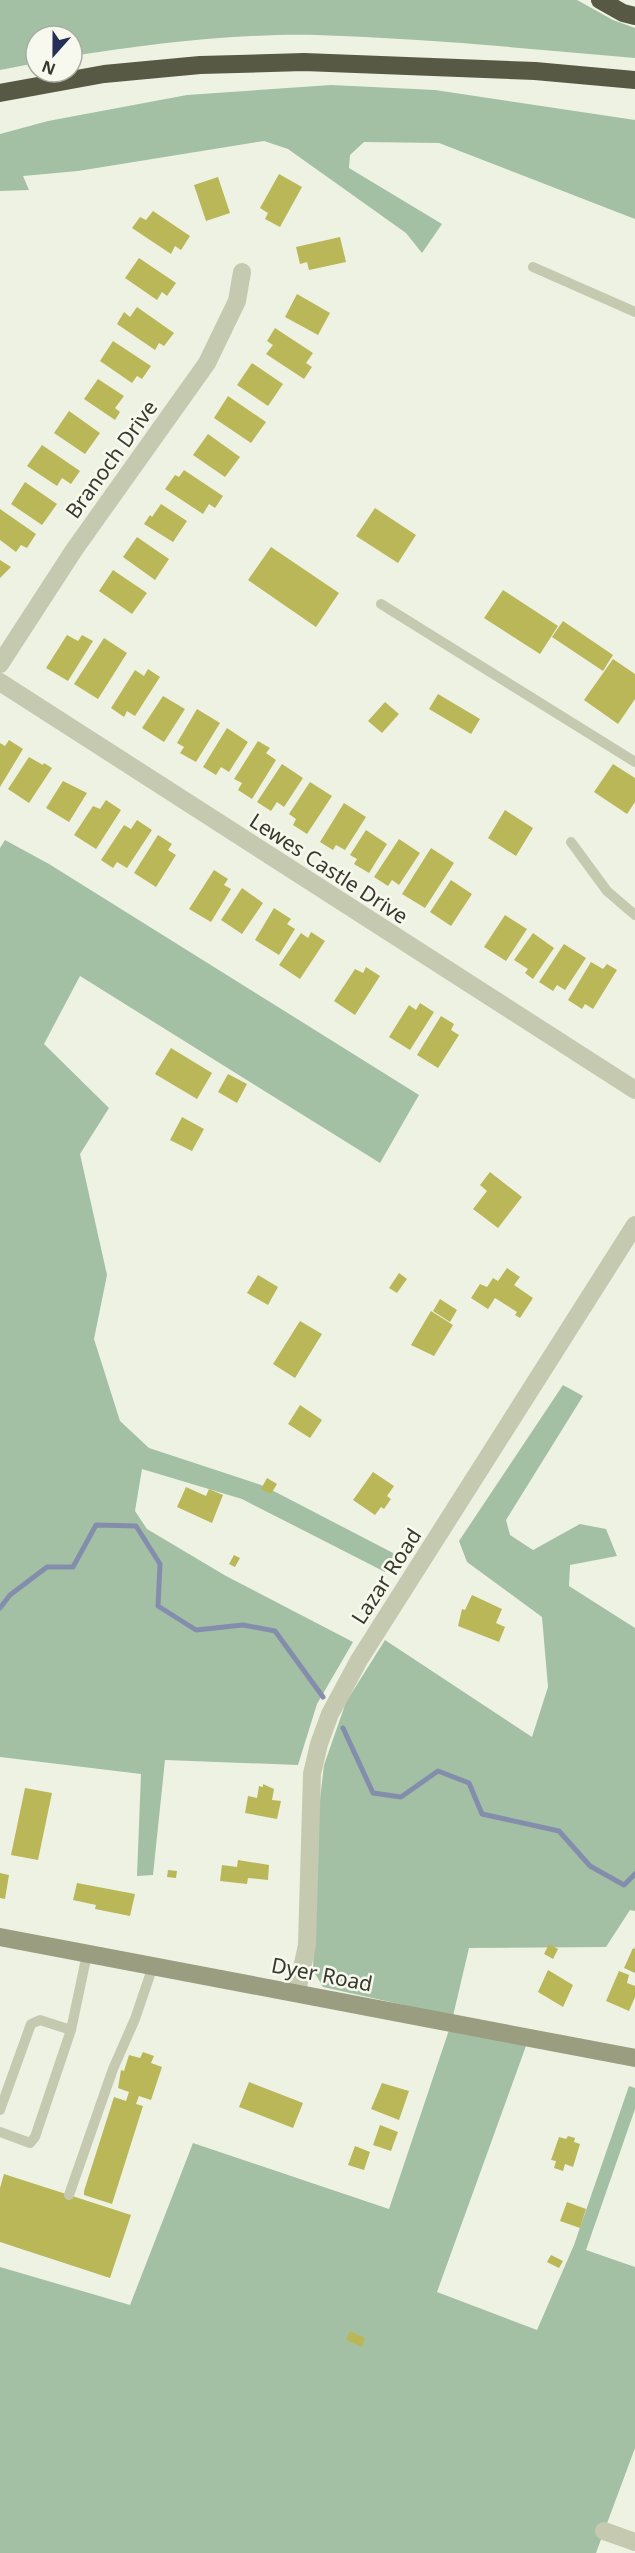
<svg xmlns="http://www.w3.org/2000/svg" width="635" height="2553" font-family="'Noto Sans',sans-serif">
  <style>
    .green { fill: #a3c0a5 }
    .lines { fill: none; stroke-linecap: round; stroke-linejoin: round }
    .stream { stroke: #848eac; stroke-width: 5 }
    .building { fill: #bab758 }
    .lane { stroke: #c4c9af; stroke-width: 10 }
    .street { stroke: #c4c9af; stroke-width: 18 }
    .secondary { stroke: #9a9d80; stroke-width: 18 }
    .highway { stroke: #585944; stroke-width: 18 }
    .labels { text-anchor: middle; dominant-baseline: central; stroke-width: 5; stroke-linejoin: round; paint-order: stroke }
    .street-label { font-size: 21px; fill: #38392c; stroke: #f7f9ef }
  </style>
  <rect width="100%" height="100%" fill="#eef2e3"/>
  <path class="green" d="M0 0H577L613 20 635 28V58C529 49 423 38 317 35 240 33 148 44 72 56V36H36V63L0 70Z
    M331 85 435 90 635 120V219L439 143 364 142 350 155 349 168 442 224 422 253 406 233 288 149 264 141 78 171 23 176 29 190 0 191V134L48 121 187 95Z
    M5 840 49 864 419 1095 380 1163 80 976 44 1044 109 1108 80 1154 107 1275 94 1339 120 1421 149 1448 264 1486 395 1554 385 1572 242 1499 142 1469 135 1511 147 1529 226 1576 353 1642 317 1704 298 1765 165 1760 153 1875 137 1876 141 1774 0 1757V848Z
    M563 1385 583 1396 506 1520 510 1535 533 1550 580 1524 606 1529 617 1556 570 1565 569 1586 635 1628V1911L630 1910 606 1947 469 1948 453 2016 323 1987 313 1970 317 1825 324 1765 346 1702 385 1640 532 1737 548 1687 542 1617 467 1562 459 1541Z
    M449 2030 526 2046 437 2292 537 2330 574 2245 629 2086 635 2088V2109L586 2250 635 2267V2448L596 2553H0V2267L130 2305 193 2143 389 2209Z"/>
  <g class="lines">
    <path class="stream" d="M0 1608 10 1595 47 1567H73L96 1525 136 1526 160 1564 158 1606 196 1630 243 1625 275 1631 323 1697
      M343 1728 373 1793 401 1797 438 1771 469 1783 482 1814 559 1831 590 1866 624 1885 635 1874"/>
  </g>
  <path class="building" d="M279 174 302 187 280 227 265 219 268 213 260 208Z
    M218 177 230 213 206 221 194 185Z
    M153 211 190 236 181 250 175 246 171 254 132 228 140 217 146 220Z
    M340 237 346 262 309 270 307 262 300 264 296 247Z
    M139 258 176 283 167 296 162 292 157 300 125 278Z
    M297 294 330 313 318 335 285 317Z
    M137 307 174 333 164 346 159 343 155 350 117 324 124 312 130 317Z
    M275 328 313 353 306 363 312 367 304 379 266 354 273 345 267 341Z
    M113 341 151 366 142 379 137 376 132 383 100 361Z
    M252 363 283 384 268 406 237 385Z
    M98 379 124 396 115 408 120 412 115 420 84 399Z
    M228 396 266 422 251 443 214 418Z
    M69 411 100 433 85 454 54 433Z
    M208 434 240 457 225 477 193 455Z
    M42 445 80 471 71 484 62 478 57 486 27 466Z
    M184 470 223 496 215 508 209 504 203 514 165 489 175 475 179 477Z
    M25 482 57 504 42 525 11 504Z
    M161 504 187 521 173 542 144 524 150 515 152 517Z
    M375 508 416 535 398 563 356 536Z
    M0 509 36 534 27 548 21 545 16 552 0 540Z
    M137 537 169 559 155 580 123 557Z
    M271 547 339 593 316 627 248 580Z
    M0 560 11 567 0 578Z
    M113 570 147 593 132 614 99 591Z
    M503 590 558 626 540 654 484 618Z
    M563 621 613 655 603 671 552 637Z
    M67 635 78 641 82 635 93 641 68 681 46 668Z
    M104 638 127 653 98 699 74 684Z
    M613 659 635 674V699L618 724 584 700Z
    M148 669 160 677 135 716 127 711 124 717 111 708 135 670 144 676Z
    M438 694 480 719 471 734 429 709Z
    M163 696 185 709 164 742 142 728Z
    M385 702 399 714 382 733 368 721Z
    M197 709 220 723 196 762 180 753 184 747 177 743Z
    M227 728 248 742 229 772 221 767 216 775 203 767Z
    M9 740 23 749 0 787V743L5 746Z
    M258 741 270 748 266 753 276 760 252 799 238 790 242 783 234 779Z
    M29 757 43 765 44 763 52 768 29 803 8 789Z
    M282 764 303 778 284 807 277 802 271 811 257 802Z
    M613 764 635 778V802L627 814 594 792Z
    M63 781 87 793 69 822 46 808Z
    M310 782 332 796 307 834 293 825 296 819 289 814Z
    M106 800 121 810 96 849 74 835 93 806 100 809Z
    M344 803 366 817 345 850 336 845 333 850 320 842Z
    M505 810 533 828 516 856 488 838Z
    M137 820 152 830 127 868 117 862 113 868 101 860 124 825 131 829Z
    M366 830 387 844 369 873 354 864 357 859 350 855Z
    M158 835 172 844 168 850 176 855 156 887 134 873Z
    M399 839 420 853 399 885 392 880 388 886 374 877Z
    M431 848 454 863 425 908 402 894Z
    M214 870 228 879 224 885 231 889 211 922 189 909Z
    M451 880 472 894 451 926 430 912Z
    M242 888 263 903 242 934 221 920Z
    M274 908 291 919 287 924 295 929 279 955 255 940Z
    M505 915 527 929 506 961 484 947Z
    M311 932 325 941 300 979 279 965 301 933 308 938Z
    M533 933 554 948 533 979 525 973 528 969 514 960Z
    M564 944 586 958 565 990 557 985 553 991 539 982Z
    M591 962 603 969 607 964 617 970 593 1009 585 1004 582 1009 568 1000Z
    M366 967 380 976 355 1015 334 1001 355 969 363 973Z
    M420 1003 434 1012 410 1050 389 1037 409 1005 416 1010Z
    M441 1016 454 1024 451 1030 459 1035 438 1068 417 1055Z
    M171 1048 212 1073 197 1099 155 1074Z
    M228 1074 247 1084 237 1103 218 1092Z
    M182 1117 204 1129 192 1151 170 1140Z
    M490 1172 522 1197 498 1228 473 1209 487 1191 480 1185Z
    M507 1268 520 1277 514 1285 533 1298 520 1318 515 1315 517 1312 495 1298 488 1309 471 1298 480 1284 487 1287 493 1278 498 1281Z
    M399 1273 407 1279 397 1293 389 1288Z
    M258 1275 278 1287 268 1305 247 1293Z
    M440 1299 457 1310 450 1322 433 1311Z
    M431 1311 453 1325 434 1356 411 1345Z
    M300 1321 322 1334 295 1378 273 1364Z
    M300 1405 322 1420 310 1438 288 1424Z
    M373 1472 394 1486 387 1496 391 1499 384 1509 381 1507 375 1515 353 1500Z
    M267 1478 277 1484 271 1494 261 1489Z
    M186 1487 206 1496 209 1489 223 1495 212 1523 177 1507Z
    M234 1555 240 1558 235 1567 229 1564Z
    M472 1595 502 1609 496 1623 505 1627 499 1642 458 1626 462 1609 465 1610Z
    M263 1784 274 1789 272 1800 281 1801 277 1819 245 1813 248 1796 257 1798 259 1786 263 1787Z
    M25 1788 52 1793 38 1860 11 1855Z
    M238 1860 269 1865 268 1880 248 1878 247 1884 220 1881 222 1865 237 1867Z
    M168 1870 177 1871 176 1878 167 1877Z
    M0 1873 9 1875 5 1899 0 1898Z
    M77 1883 135 1894 130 1916 95 1909 96 1905 73 1900Z
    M549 1944 558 1949 553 1959 544 1954Z
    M633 1948 635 1949V1973L624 1968Z
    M548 1970 573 1985 563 2007 538 1992Z
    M619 1971 629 1975 627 1983 635 1986V1997L629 2011 606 2001Z
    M143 2052 154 2056 151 2063 162 2067 151 2100 139 2096 136 2104 143 2106 112 2204 84 2195V2191L114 2097 126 2101 129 2092 118 2088 121 2070 124 2071 129 2055 140 2058Z
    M249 2082 303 2103 293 2128 239 2107Z
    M382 2083 409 2091 399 2120 371 2109Z
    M380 2125 398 2132 391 2151 373 2145Z
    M568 2136 575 2138 574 2142 580 2144 573 2167 565 2164 563 2171 554 2168 556 2161 551 2160 559 2137 566 2139Z
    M355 2146 370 2152 364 2170 348 2165Z
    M4 2174 131 2215 110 2278 0 2242V2188Z
    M567 2202 586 2209 580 2228 560 2221Z
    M551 2255 563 2261 559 2268 547 2262Z
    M350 2331 365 2338 362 2347 346 2340Z"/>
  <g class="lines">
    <path class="lane" d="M533 267 635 312
      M381 604 635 762
      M571 842 607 891 635 915
      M0 2110 31 2024 40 2020 71 2030
      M0 2132 30 2143 35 2137 71 2030 87 1954
      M69 2195 113 2069 135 2019 153 1966"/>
    <path class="street" d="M0 664 74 550 207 363 237 301 242 272
      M0 682 635 1090
      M297 1992 307 1945 312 1774 319 1744 330 1714 359 1660 635 1225
      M604 2531 635 2542"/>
    <path class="secondary" d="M0 1937 635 2058"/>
    <path class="highway" d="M600 0 623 13 635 16
      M0 93 104 74 200 65 304 62 535 71 635 80"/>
  </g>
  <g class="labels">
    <g class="street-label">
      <text transform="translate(111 459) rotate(-54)">Branoch Drive</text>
      <text transform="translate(329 868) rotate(33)">Lewes Castle Drive</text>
      <text transform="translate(386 1576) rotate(-57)">Lazar Road</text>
      <text transform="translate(322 1974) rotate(11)">Dyer Road</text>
    </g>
  </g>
  <g transform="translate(54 54) rotate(201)"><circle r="28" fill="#f7f9ef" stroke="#abaca1" stroke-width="1.5"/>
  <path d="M0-4.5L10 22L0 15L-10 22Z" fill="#263057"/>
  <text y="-9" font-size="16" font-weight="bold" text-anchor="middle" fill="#38392c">N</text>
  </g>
</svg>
